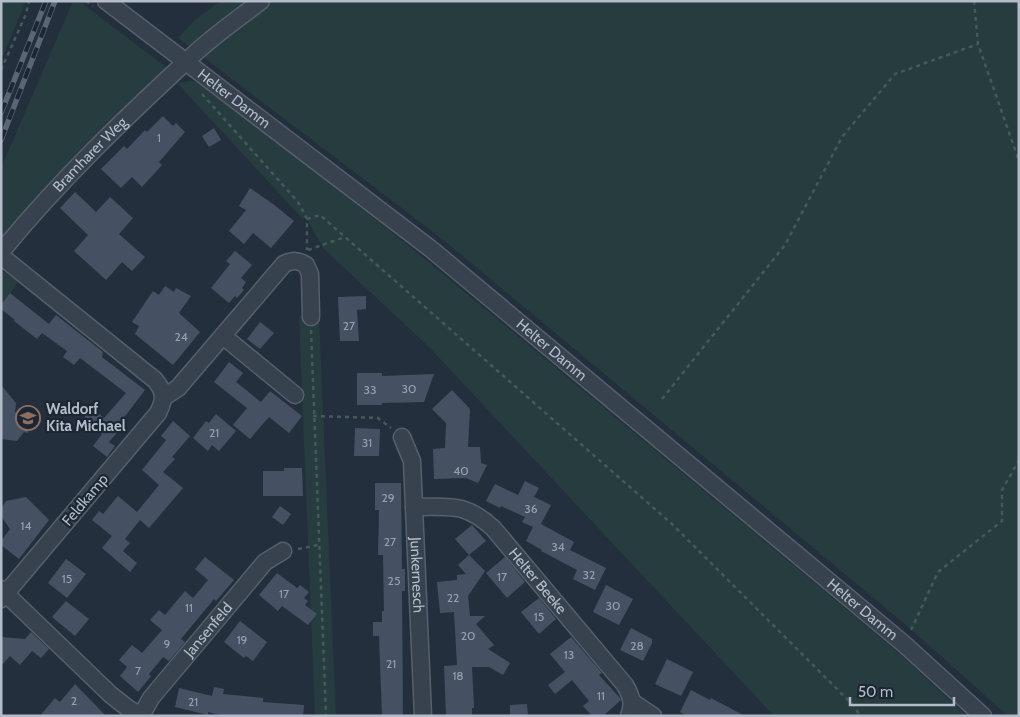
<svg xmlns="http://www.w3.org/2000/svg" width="1020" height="717" font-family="Cabin,sans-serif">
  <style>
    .green { fill: #263c3f }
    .building { fill: #455162 }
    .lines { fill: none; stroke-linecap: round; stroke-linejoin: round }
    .minor-casing { stroke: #565f6c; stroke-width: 19 }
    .path { stroke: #44595c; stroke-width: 2.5; stroke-dasharray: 4 4; stroke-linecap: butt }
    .minor { stroke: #38414e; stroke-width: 16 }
    .rail-casing { stroke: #5a6575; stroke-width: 5.5 }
    .rail { stroke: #1d2633; stroke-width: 4; stroke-dasharray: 11; stroke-linecap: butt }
    .labels { text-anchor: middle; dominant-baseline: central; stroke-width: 4.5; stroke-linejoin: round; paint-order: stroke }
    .number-label { font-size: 12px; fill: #98a1af }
    .street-label { font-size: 15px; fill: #b4bcc9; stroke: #1d2633 }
    .poi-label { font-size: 15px; font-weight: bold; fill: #b4bcc9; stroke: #1d2633; text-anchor: start }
  </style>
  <rect width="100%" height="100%" fill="#242f3e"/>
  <path class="green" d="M1 1H26L1 61Z
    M73 1H79L166 67 160 79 13 225 1 240V168Z
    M220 1H1019V716H1008L912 630 441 238 178 38 195 20Z
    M190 81 201 82 424 258 898 652 967 716H774L429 347 323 248 307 219 301 217 177 83Z
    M1 270 18 281 1 310Z
    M299 316H319L336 716H315Z"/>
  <path class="building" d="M163 116 173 126 176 123 185 132 159 162 162 165 142 187 132 177 121 188 101 169 124 146 127 149 145 130 147 132Z
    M214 128 221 140 209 147 202 136Z
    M250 188 273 204 294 221 271 248 253 233 244 244 229 231 246 210 239 206Z
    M75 192 96 212 110 197 133 218 119 234 145 257 132 271 122 262 106 280 74 251 88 235 60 208Z
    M235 251 252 265 241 278 246 282 242 288 244 290 237 298 235 296 229 303 211 288 230 264 226 261Z
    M165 286 174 292 176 288 191 296 179 313 200 332 173 365 135 334 139 326 132 322 153 291 159 295Z
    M10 293 49 324 56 315 103 352 102 357 145 390 116 428 119 430 109 442 115 446 107 457 93 446 102 434 84 418 92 408 104 418 126 393 80 358 74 365 63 357 67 351 42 333 37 339 14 321 15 320 1 309V305Z
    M366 296V309L357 310 359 341H340L338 297Z
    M260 322 274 333 260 349 247 339Z
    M229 362 243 373 236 382 261 402 270 391 302 416 289 433 269 417 250 439 233 425 247 408 214 382Z
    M357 373H382V376L434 374 424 402 382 403V405H357Z
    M1 385 16 403 15 412 30 423 28 433 24 432 17 441 1 439Z
    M452 390 470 409 468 447H480L481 463 487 465 478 483 466 478 434 479 433 449 445 448 446 423 432 409Z
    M216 414 236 431 219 451 212 445 208 451 193 438 206 421 209 423Z
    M173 421 190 436 172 457 175 459 163 472 183 488 149 528 140 520 125 539 130 543 123 551 137 563 130 572 102 548 112 536 92 520 99 511 103 514 118 496 137 512 159 485 142 470 166 440 161 436Z
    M355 428 380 429 379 456H354Z
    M284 468H302L303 496H263V471H284Z
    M525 481 539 488 534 497 551 505 541 524 574 542 570 550 606 568 595 590 573 579 577 570 541 551 542 550 526 541 533 527 522 522 525 517 501 506 500 508 486 501 495 484 518 495Z
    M375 483H401L402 569H405V591H402L403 716H382L379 636H373V622H382V611H384L383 555H378L379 510H375Z
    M26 497 49 520 19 559 1 545V541L10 529 1 516V509L6 501Z
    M280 506 291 514 283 525 272 517Z
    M472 525 486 541 469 555 455 539Z
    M469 555 485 571 468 596 470 616H485L476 624 494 645 488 649 510 663 503 675 489 667H472L474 708H472V716H446L444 666 457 665 454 612 440 613 437 582 457 580V575L466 574 458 565Z
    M205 557 234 580 216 601 214 599 181 639 185 642 169 661 163 657 149 674 151 676 138 692 120 676 127 667 119 660 132 645 142 653 162 630 150 620 159 610 165 615 185 591 193 598 208 580 195 569Z
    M505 557 525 582 507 598 486 573Z
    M66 559 86 574 67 598 48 583Z
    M277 573 297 588 300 585 309 592 304 598 308 601 305 605 317 614 308 625 282 606 278 611 259 595Z
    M606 585 633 599 619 625 593 612Z
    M539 598 556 619 539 634 521 612Z
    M66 601 89 619 75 636 52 617Z
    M240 621 267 642 253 661 246 656 244 658 224 642Z
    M631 628 652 639V643L643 661 620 650Z
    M31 632 49 649 41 658 32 651 20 665 10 656 1 666V637L25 639Z
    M571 637 602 673 599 675 620 698 621 700 603 716H592L583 706 589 701 572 680 555 694 548 685 565 672 550 654Z
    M667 659 693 672 681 696 655 684Z
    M75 684 106 716H40L55 698 60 702Z
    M214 687 224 689 223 694 263 698V702L304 705 303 716H224L208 712V715L175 707 179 688 212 696Z
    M691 690 710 700 711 698 745 716H687L680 712Z
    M527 704 528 716H510V705Z"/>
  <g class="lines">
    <defs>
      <g id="minor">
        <path id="s1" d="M106 1 431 249 904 644 983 716"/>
        <path id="s2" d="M1 252C59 181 125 118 192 56 213 36 238 19 261 1"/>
        <path d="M1 256 155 380C165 392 165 399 158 413L1 599"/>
        <path d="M223 336 295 395"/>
        <path d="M164 397 178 388 284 264C293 260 298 260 306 265L310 274 311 317"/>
        <path id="s3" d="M402 437 412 461 423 716"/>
        <path id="s4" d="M414 507C450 507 464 502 493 528L625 685C631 695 634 704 629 716"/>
        <path id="s5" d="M1 589 111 695 129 709 141 716 151 698 265 562 283 551"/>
        <path d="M632 702 653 716"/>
      </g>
    </defs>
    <use href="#minor" class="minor-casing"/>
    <path class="path" d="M86 1 93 6
      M974 1 978 44 1019 161
      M1 70 26 14 29 1
      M202 94 298 202 307 219V250
      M307 219 320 215 672 524 855 707 860 716
      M308 250 345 237
      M311 330 326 716
      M662 399 785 245 842 137 895 74 978 44
      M313 416 378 418 391 428
      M298 549 318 545
      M911 630 938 572 1002 521V490L1019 460"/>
    <use href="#minor" class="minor"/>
    <defs>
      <path id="rail" d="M1 113 46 1
        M1 140 55 1"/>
    </defs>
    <use href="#rail" class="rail-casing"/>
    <use href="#rail" class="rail"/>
  </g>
  <defs>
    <symbol id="school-ring" viewBox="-11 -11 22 22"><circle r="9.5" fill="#1d2633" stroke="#8d6e63" stroke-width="1.5"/><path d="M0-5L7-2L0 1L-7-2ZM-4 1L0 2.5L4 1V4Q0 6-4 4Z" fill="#8d6e63"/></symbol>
  </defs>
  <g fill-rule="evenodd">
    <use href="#school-ring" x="14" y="404" width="28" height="28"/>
  </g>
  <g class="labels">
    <g class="number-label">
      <text x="159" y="137">1</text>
      <text x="349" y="325">27</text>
      <text x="181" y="336">24</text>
      <text x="409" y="388">30</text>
      <text x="370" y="389">33</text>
      <text x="214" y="432">21</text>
      <text x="367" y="442">31</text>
      <text x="461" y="470">40</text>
      <text x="388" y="497">29</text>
      <text x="531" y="508">36</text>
      <text x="26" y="525">14</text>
      <text x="390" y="541">27</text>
      <text x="558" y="546">34</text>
      <text x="589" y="574">32</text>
      <text x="502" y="576">17</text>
      <text x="67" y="578">15</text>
      <text x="394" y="580">25</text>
      <text x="284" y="593">17</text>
      <text x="453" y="597">22</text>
      <text x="613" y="605">30</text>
      <text x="189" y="607">11</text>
      <text x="539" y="616">15</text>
      <text x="468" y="635">20</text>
      <text x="242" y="639">19</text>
      <text x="167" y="643">9</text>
      <text x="637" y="645">28</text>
      <text x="569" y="654">13</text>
      <text x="391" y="663">21</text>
      <text x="138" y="670">7</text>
      <text x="458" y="675">18</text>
      <text x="601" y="695">11</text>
      <text x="74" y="700">2</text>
      <text x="193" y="701">21</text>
    </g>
    <g class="street-label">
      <text stroke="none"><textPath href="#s1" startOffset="161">Helter Damm</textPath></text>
      <text stroke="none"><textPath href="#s2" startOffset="132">Bramharer Weg</textPath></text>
      <text stroke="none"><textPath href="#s1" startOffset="566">Helter Damm</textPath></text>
      <text transform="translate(85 500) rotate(-50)">Feldkamp</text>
      <text stroke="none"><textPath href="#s3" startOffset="140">Junkernesch</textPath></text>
      <text stroke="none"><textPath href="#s4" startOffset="154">Helter Beeke</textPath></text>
      <text stroke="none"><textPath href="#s1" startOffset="971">Helter Damm</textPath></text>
      <text stroke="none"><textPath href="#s5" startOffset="299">Jansenfeld</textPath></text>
    </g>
    <g class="poi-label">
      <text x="46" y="409">Waldorf<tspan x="46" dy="17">Kita Michael</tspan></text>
    </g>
  </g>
  <rect width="1020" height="717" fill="none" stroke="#b4bcc9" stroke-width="5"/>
  <path d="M850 697v8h104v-8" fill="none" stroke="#b4bcc9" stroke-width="2.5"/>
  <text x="858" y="697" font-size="15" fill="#b4bcc9" stroke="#1d2633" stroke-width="4" paint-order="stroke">50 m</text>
</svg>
